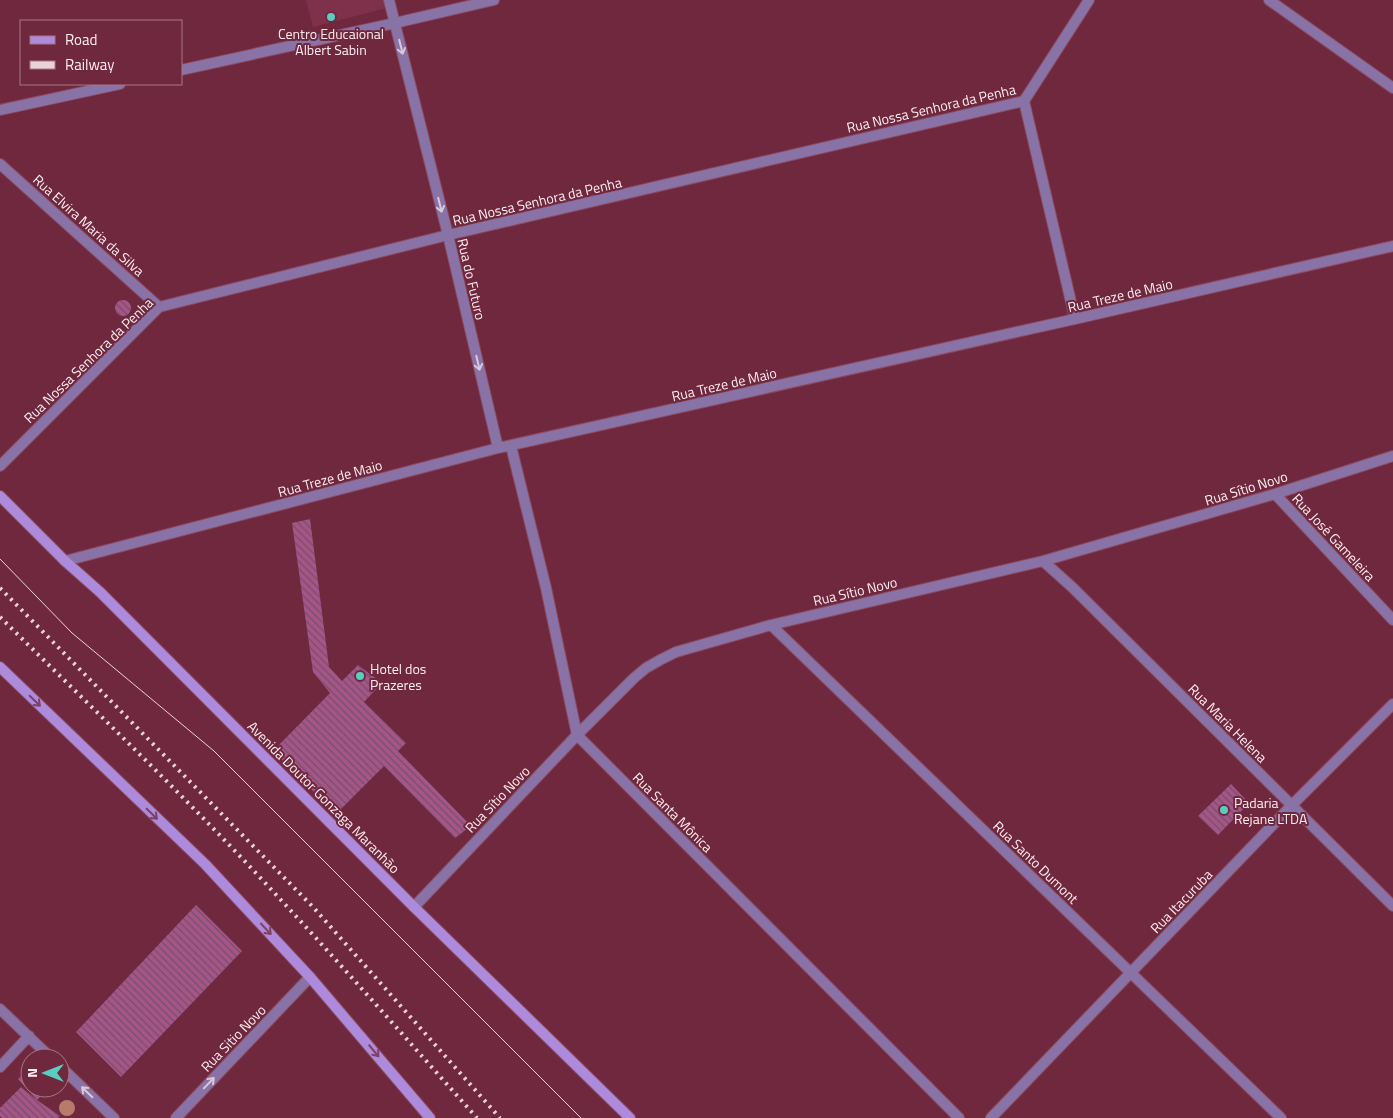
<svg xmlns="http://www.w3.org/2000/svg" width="1393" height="1118" font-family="'Titillium Web',sans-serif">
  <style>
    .built { fill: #7f314b }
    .building { fill: url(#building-back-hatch) }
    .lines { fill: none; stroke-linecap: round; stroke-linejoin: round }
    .street-casing { stroke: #8a4b5f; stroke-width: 12 }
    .secondary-casing { stroke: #8a4b5f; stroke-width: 12 }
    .street { stroke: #8872a6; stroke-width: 10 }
    .secondary { stroke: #ad8adb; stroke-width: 10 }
    .tram { stroke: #ebd2d8; stroke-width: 1 }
    .rail { stroke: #ebd2d8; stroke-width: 4; stroke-dasharray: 2.5 5; stroke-linecap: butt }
    .tree { fill: #b87a6a }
    .oneway { stroke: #dbc7d9 }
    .oneway2 { stroke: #7f4066 }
    .poi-dot { fill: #59cebe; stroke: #70283f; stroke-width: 2 }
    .labels { text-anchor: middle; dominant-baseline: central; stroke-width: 4; stroke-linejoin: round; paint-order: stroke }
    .poi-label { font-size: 14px; fill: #feecef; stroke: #70283f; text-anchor: start }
    .street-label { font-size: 14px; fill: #feecef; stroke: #70283f }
  </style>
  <defs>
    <pattern id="building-back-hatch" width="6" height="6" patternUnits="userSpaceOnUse" patternTransform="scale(1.25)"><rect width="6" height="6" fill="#a35687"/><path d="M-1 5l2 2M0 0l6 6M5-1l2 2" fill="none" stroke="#784e68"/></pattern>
  </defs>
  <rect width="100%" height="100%" fill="#70283f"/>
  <path class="built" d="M306 0H389L390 7 313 27Z"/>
  <path class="building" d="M115 308a8 8 0 1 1 16 0a8 8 0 1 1-16 0Z
    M310 519 329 667 342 681 358 665 382 683 364 702 406 743 398 751 471 826 455 838 384 766 336 814 273 751 330 693 313 672 292 523Z
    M1231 784 1249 803 1218 835 1198 816Z
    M196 905 242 951 121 1077 76 1032Z
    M30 1067V1088H50L37 1100 60 1116 58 1118H2L0 1116V1108L21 1087 37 1100 18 1079Z"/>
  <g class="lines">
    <defs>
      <path id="street" d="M389 0 448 235 498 448
        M1269 0 1393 88
        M181 70 395 23 494 0
        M1024 101 1075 319
        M0 110 120 84
        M0 164 159 307
        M511 446 546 588 577 735 959 1118
        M0 466 159 307 448 235 1024 101 1089 0
        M1275 494 1393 620
        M65 561 498 448 1075 319 1393 246
        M1043 561 1072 587 1393 906
        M771 625 1281 1118
        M414 907 577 735 634 678 646 668 660 660 676 652 771 625 1043 561 1275 494 1393 456
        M0 1009 51 1058
        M60 1066 114 1118
        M0 1067 29 1036
        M176 1118 310 977
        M991 1118 1291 806 1393 704"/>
      <path id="secondary" d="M0 496 65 561 100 592 414 907 630 1118
        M0 667 205 864 310 977 430 1118"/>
    </defs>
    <use href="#street" class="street-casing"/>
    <use href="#secondary" class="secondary-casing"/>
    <use href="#street" class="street"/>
    <use href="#secondary" class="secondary"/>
    <path class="tram" d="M0 559 72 633 214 751 581 1118"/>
    <path class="rail" d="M0 588 313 907 500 1118
      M0 617C85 701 172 784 254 871 330 952 403 1035 477 1118"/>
  </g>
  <circle class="tree" cx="67" cy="1108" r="8"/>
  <defs><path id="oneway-shaft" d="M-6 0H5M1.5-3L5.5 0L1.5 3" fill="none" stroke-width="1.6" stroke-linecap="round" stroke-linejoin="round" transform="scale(1.25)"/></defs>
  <g class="oneway">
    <use href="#oneway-shaft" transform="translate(401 47) rotate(76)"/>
    <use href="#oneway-shaft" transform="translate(440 205) rotate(76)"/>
    <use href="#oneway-shaft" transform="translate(478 363) rotate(77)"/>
    <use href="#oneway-shaft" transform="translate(209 1083) rotate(-46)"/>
    <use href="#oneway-shaft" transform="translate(87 1092) rotate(-136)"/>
  </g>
  <g class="oneway2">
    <use href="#oneway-shaft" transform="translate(35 701) rotate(44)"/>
    <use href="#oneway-shaft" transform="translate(152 814) rotate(44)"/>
    <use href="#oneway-shaft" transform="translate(266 929) rotate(47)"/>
    <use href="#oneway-shaft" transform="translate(374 1051) rotate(50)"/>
  </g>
  <g class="poi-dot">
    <circle cx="331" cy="17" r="5"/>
    <circle cx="360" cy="676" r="5"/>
    <circle cx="1224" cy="810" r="5"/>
  </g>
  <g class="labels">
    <g class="poi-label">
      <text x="331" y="33" text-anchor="middle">Centro Educaional<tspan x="331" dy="16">Albert Sabin</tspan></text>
      <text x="370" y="668">Hotel dos<tspan x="370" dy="16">Prazeres</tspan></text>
      <text x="1234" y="802">Padaria<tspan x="1234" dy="16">Rejane LTDA</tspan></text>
    </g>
    <g class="street-label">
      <text transform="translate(931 108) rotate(-13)">Rua Nossa Senhora da Penha</text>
      <text transform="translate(537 201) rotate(-13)">Rua Nossa Senhora da Penha</text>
      <text transform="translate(89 225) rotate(42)">Rua Elvira Maria da Silva</text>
      <text transform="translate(472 279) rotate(77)">Rua do Futuro</text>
      <text transform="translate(1120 295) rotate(-13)">Rua Treze de Maio</text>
      <text transform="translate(88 360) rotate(-44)">Rua Nossa Senhora da Penha</text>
      <text transform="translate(724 384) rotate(-13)">Rua Treze de Maio</text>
      <text transform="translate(330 478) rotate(-15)">Rua Treze de Maio</text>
      <text transform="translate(1246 488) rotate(-17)">Rua Sítio Novo</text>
      <text transform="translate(1334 537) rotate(47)">Rua José Gameleira</text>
      <text transform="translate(855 591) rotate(-13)">Rua Sítio Novo</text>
      <text transform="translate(1228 723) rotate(45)">Rua Maria Helena</text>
      <text transform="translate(324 797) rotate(45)">Avenida Doutor Gonzaga Maranhão</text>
      <text transform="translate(497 799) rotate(-46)">Rua Sítio Novo</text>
      <text transform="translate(673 812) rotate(45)">Rua Santa Mônica</text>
      <text transform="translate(1036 862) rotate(44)">Rua Santo Dumont</text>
      <text transform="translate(1181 901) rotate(-46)">Rua Itacuruba</text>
      <text transform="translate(233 1038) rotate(-46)">Rua Sitio Novo</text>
    </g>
  </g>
  <rect x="20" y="20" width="162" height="65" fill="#70283f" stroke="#a97685"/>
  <rect x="30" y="36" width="25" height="8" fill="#ad8adb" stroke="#a97685"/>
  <text x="65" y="45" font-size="15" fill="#feecef">Road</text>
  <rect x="30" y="61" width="25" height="8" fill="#ebd2d8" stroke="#a97685"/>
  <text x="65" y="70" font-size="15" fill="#feecef">Railway</text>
  <g transform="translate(45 1073) rotate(270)"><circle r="24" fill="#70283f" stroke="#a97685"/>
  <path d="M0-4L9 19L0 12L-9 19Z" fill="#59cebe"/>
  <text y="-8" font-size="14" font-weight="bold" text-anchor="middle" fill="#feecef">N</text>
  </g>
</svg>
